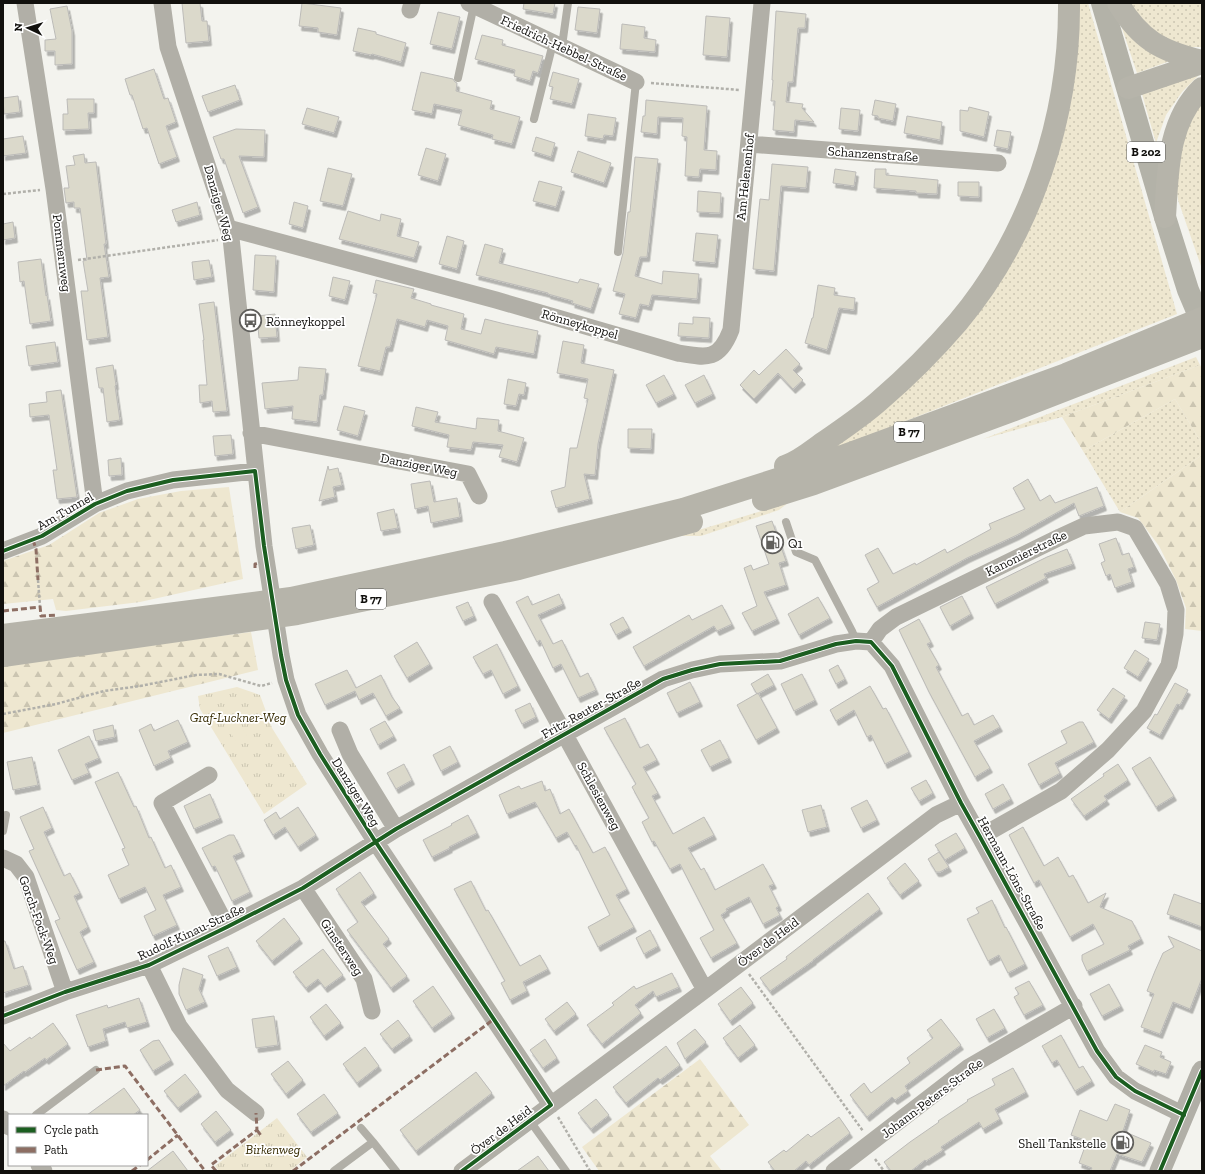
<svg xmlns="http://www.w3.org/2000/svg" width="1205" height="1174" font-family="'Zilla Slab',serif">
  <style>
    .grass { fill: url(#grass-dots) }
    .forest { fill: url(#forest-firs) }
    .park { fill: url(#park-tufts) }
    .pitch { fill: #eee7d0 }
    .building { fill: #dbd9cb; stroke: #bcbbb8; filter: url(#shadow) }
    .lines { fill: none; stroke-linecap: round; stroke-linejoin: round }
    .path { stroke: #b1b0aa; stroke-width: 2.5; stroke-dasharray: 3 2; stroke-linecap: butt }
    .service { stroke: #b1afa7; stroke-width: 8 }
    .minor { stroke: #b1afa7; stroke-width: 17 }
    .tertiary { stroke: #b1afa7; stroke-width: 21 }
    .primary { stroke: #b3b2a8; stroke-width: 22 }
    .trunk { stroke: #b6b4aa; stroke-width: 22 }
    .quiet { stroke: #8d6e63; stroke-width: 3; stroke-dasharray: 6 3; stroke-linecap: butt }
    .cycleway-casing { stroke: #fff; stroke-width: 6 }
    .cycleway { stroke: #1b5e20; stroke-width: 4 }
    .labels { text-anchor: middle; dominant-baseline: central; stroke-width: 3.5; stroke-linejoin: round; paint-order: stroke }
    .shield { fill: #fff; stroke: #585856; stroke-width: 1 }
    .shield-label { font-size: 12px; font-weight: bold; fill: #11100d }
    .street-label { font-size: 13px; fill: #11100d; stroke: #fff }
    .poi-label { font-size: 13px; fill: #11100d; stroke: #fff; text-anchor: start }
    .park-label { font-size: 13px; font-style: italic; fill: #352a00; stroke: #fff }
  </style>
  <defs>
    <pattern id="grass-dots" width="8" height="8" patternUnits="userSpaceOnUse"><rect width="8" height="8" fill="#eee7d0"/><path d="M2 2h.1M6 6h.1" fill="none" stroke="#cbc5b1" stroke-width="1.8" stroke-linecap="round"/></pattern>
    <pattern id="forest-firs" width="22" height="20" patternUnits="userSpaceOnUse"><rect width="22" height="20" fill="#eee7d0"/><path d="M5 1l3.5 6h-7zM16 11l3.5 6h-7z" fill="#cbc5b1"/></pattern>
    <pattern id="park-tufts" width="24" height="20" patternUnits="userSpaceOnUse"><rect width="24" height="20" fill="#eee7d0"/><path d="M3 7l-1-3M5 7V3M7 7l1-3M15 17l-1-3M17 17v-4M19 17l1-3" fill="none" stroke="#cbc5b1"/></pattern>
    <filter id="shadow"><feDropShadow dx="2.5" dy="4.5" stdDeviation="0" flood-color="#0004"/></filter>
  </defs>
  <rect width="100%" height="100%" fill="#f3f3ee"/>
  <path class="grass" d="M1076 3H1088L1177 314 812 458 1013 255Z
    M1127 3H1202V47H1188L1153 33Z
    M1121 25 1178 58 1137 73Z
    M1199 75 1182 92 1166 115 1156 143 1142 94Z
    M1202 97V269L1178 200 1175 176 1177 146Z
    M1196 357 1200 365 1062 417 983 439Z
    M1175 399 1202 444V455L1120 512 1083 451Z
    M788 503 779 510 701 536H679Z"/>
  <path class="forest" d="M1200 365 1202 368V444L1175 399 1083 451 1062 417Z
    M1202 455V631L1185 629 1186 608 1176 580 1159 546 1138 518 1120 512Z
    M229 487 243 579 140 602 66 611 56 610 53 599 3 604V561L49 545 99 513 138 499 181 491Z
    M251 632 258 670 3 733V664Z
    M700 1059 749 1125 710 1156 722 1171H599L582 1147Z"/>
  <path class="park" d="M237 687 260 695 272 728 307 784 264 814 200 709 198 696Z
    M277 1118 307 1157 290 1171H219L215 1166Z"/>
  <path class="pitch" d="M239 722 247 736 236 742 228 728Z"/>
  <path class="building" d="M182 3H200L202 21H207L209 41 186 43Z
    M302 3 341 8 337 35 318 32V28L299 26Z
    M524 3H555L553 14 523 9Z
    M67 6 72 31V64L55 65V51H45V40L56 39 50 9Z
    M578 7 600 9 597 33 575 30Z
    M776 11 806 14 805 28H798L793 82H788L786 102 803 104 802 108 814 122 795 120 794 132 773 130 775 101H771L773 80H772Z
    M438 12 460 17 452 49 430 44Z
    M706 16 730 18 727 57 703 55Z
    M622 24 645 27 644 38 656 40 655 52 620 49Z
    M358 28 376 32V34L406 43 401 62 372 54 371 55 353 51Z
    M482 35 503 40 502 45 543 56 538 73 533 71 530 81 514 76 515 70 475 59Z
    M154 69 164 99 168 98 176 122 166 126 177 157 159 164 147 128 143 129 132 95H130L125 79Z
    M421 72 453 79 455 82 457 83 456 91 492 101 490 109 520 117 512 144 492 139 493 135 458 125 462 110 434 104 432 114 412 110Z
    M553 72 579 79 572 104 550 99 553 87 549 86Z
    M235 85 240 100 208 112 202 96Z
    M18 96 20 112 4 114 3 98Z
    M67 99H94V113H88L89 129 63 130V114H68Z
    M646 100 707 106 704 150 717 151 716 170 700 169 699 177 685 176 687 137 682 136 683 118 658 117 657 134 641 132 643 116H645Z
    M875 100 896 104 893 121 878 118V116L872 115Z
    M969 107 989 112 984 137 960 131V110L968 111Z
    M307 108 339 117 334 133 302 124Z
    M841 108 860 110 858 131 839 129Z
    M588 114 616 118 613 136 604 135 603 139 585 136Z
    M907 116 942 122 940 140 904 133Z
    M236 129 265 130 264 157 239 156 258 207 243 213 224 159H221L213 137Z
    M997 130 1011 132 1008 149 994 146Z
    M23 136 26 153 3 156V139Z
    M536 137 555 143 551 157 532 151Z
    M426 148 446 154 438 181 418 175Z
    M578 151 611 163 604 183 571 172Z
    M84 154 85 163 96 162 106 244H104L109 277 100 278 108 337 87 340 81 291H88L83 261 87 260 80 208H74V202L66 203 64 188H69L66 166 75 165 73 156Z
    M635 157 658 159 647 257H640L635 276 662 284 663 271 699 274 697 299 652 295 649 306 640 304 636 318 619 314 625 294 613 291 623 253 628 212H630Z
    M772 164 808 167 806 188 781 186 774 271 753 269 760 199 769 200Z
    M328 168 352 174 343 206 320 201Z
    M835 169 856 172 854 186 833 183Z
    M875 169H886V175L938 180 937 194 916 193V191L874 188Z
    M539 181 562 187 556 207 533 201Z
    M958 182H979V197L958 196Z
    M698 191 721 193 720 213 697 212Z
    M197 202 200 215 176 222 172 210Z
    M294 202 308 206 303 228 289 224Z
    M348 211 380 221 381 214 401 219 397 236 419 242 414 258 339 239Z
    M13 222 15 238 3 240V224Z
    M696 233 718 235 715 263 693 261Z
    M447 236 464 241 457 269 439 264Z
    M485 244 503 249 499 263 578 283 580 279 599 284 591 309 572 303 573 301 548 294V293L476 275Z
    M255 255 276 256 274 292 253 290Z
    M41 259 46 296 47 295 51 321 30 324 24 281 20 282 18 262Z
    M209 260 212 277 194 280 192 262Z
    M333 277 350 281 345 300 329 296Z
    M376 280 414 289 411 298 431 304V305L464 314 461 329 481 334 485 319 505 324 538 331 534 354 496 347 494 354 445 340 448 326 427 320 425 327 397 319 390 347H386L380 371 358 366 377 294 373 293Z
    M818 285 835 288 834 295 855 298 854 310 839 308 827 350 805 343 812 318H813Z
    M214 302 227 411 213 412 212 401 200 403 199 385H207L203 340H204L199 304Z
    M275 314 277 337 259 338 257 316Z
    M693 317 710 318 709 338 678 336 679 323 693 324Z
    M563 341 584 345 581 363 614 370 598 444 595 475 584 474 590 499 556 508 551 491 565 487 570 448H577L588 399 584 398 588 379 557 373Z
    M55 342 58 362 29 366 26 346Z
    M786 349 800 364 793 370 803 380 793 389 778 373 754 399 740 385 754 370 759 375Z
    M113 365 116 385 115 386 120 420 107 422 103 388H99L96 368Z
    M299 367 326 369 323 395H320L317 422 292 419 293 406 265 409 262 383 298 380Z
    M664 375 674 394 656 403 646 385Z
    M704 375 713 394 695 403 685 385Z
    M508 379 526 383 524 395 519 394 516 406 504 404Z
    M61 390 77 497 57 499 53 470H57L49 415 30 417 29 404 47 402 46 392Z
    M344 406 365 411 358 436 337 430Z
    M416 407 438 412 435 422 476 429 477 418 499 420 498 431 524 438 517 462 499 457 503 445 473 442 471 450 447 447 449 435 412 426Z
    M628 429H652L651 449 628 448Z
    M231 435 233 454 215 456 213 436Z
    M121 458 122 475 109 476 108 460Z
    M328 466 329 470 338 468 342 485 333 487 335 497 319 501Z
    M1028 479 1040 501 1050 495 1055 503 1097 487 1104 506 1079 516 1074 503 1017 535 967 558 877 607 867 589 879 582 865 555 878 548 893 574 915 563 916 565 945 549 947 553 991 529 989 524 1025 509 1013 488Z
    M430 481 434 502 457 498 460 517 431 523 428 506 415 509 411 484Z
    M394 509 398 528 381 531 377 513Z
    M772 521 786 561 779 563 786 585 764 592 777 619 752 631 742 613 757 606 744 568 751 565 753 570 769 564 756 526Z
    M310 525 314 545 296 549 292 528Z
    M1116 538 1122 555 1129 553 1134 567 1128 569 1132 582 1115 588 1110 574 1106 576 1101 563 1105 561 1099 544Z
    M1067 549 1073 564 1044 574 1046 578 995 604 986 587 1047 557Z
    M559 594 563 604 538 615 553 644 562 640 580 677 588 673 596 690 578 698 561 664 553 668 540 640 537 642 516 602 528 596 532 605Z
    M962 596 971 614 950 626 940 607Z
    M818 597 830 618 799 635 788 614Z
    M468 602 474 616 463 621 456 607Z
    M722 605 732 624 717 631 714 626 644 666 633 647 689 615 692 620Z
    M623 617 629 628 616 635 610 624Z
    M919 619 931 642 927 644 939 665 936 667 962 716 968 713 974 725 993 715 1000 727 974 741 990 768 975 777 929 692 899 630Z
    M1145 622 1160 624 1157 640 1142 638Z
    M417 642 430 664 407 678 394 656Z
    M497 644 518 686 503 694 491 670 483 674 473 657Z
    M1135 650 1149 659 1138 677 1124 668Z
    M838 665 845 679 836 684 829 670Z
    M347 670 356 688 381 675 392 697 400 708 386 716 373 693 359 700 355 691 325 705 315 684Z
    M768 674 774 685 757 694 751 684Z
    M802 674 815 700 794 711 781 684Z
    M690 682 700 702 677 713 667 693Z
    M1175 683 1188 690 1180 705 1177 704 1160 735 1147 728 1155 714 1157 715Z
    M870 686 883 709 886 708 909 752 885 764 871 735 867 737 854 710 836 721 830 710Z
    M1113 688 1125 696 1109 719 1097 710Z
    M758 693 777 728 756 740 737 705Z
    M530 703 536 717 522 724 515 710Z
    M625 718 640 748 648 744 657 760 643 767 658 793 652 796 673 834 704 817 714 835 688 848 701 870 704 868 715 890 763 864 774 884 769 886 779 906 776 908 780 915 763 924 749 897 726 909 727 911 721 915 737 943 711 958 700 938 714 930 680 864 670 869 654 841 652 842 642 822 649 818 632 787 636 784 604 728Z
    M178 720 188 742 168 751 171 758 154 766 139 730 151 724 154 731Z
    M385 721 394 736 378 745 370 729Z
    M1079 722H1083L1094 742 1055 763 1060 773 1039 785 1028 764 1067 743 1061 731Z
    M113 725 115 737 96 741 93 730Z
    M89 736 99 758 85 764 89 773 72 780 58 750Z
    M720 740 729 758 710 767 701 750Z
    M450 746 458 762 441 771 433 755Z
    M32 757 38 785 13 790 7 762Z
    M1150 757 1174 796 1156 807 1132 768Z
    M404 764 412 780 396 789 387 773Z
    M1118 764 1128 780 1104 796 1107 800 1084 816 1071 799 1104 776 1103 774Z
    M118 772 134 807 136 806 149 838 151 837 165 868 171 865 181 887 163 895 177 925 153 936 144 916 156 910 145 887 119 899 108 875 129 865 122 849 125 848 95 782Z
    M926 780 933 793 919 801 911 788Z
    M542 781 545 791 550 789 560 814 569 809 593 853 605 847 627 889 616 895 634 927 598 947 588 927 610 915 576 845 575 846 567 832 556 838 535 802 507 814 499 795 519 786 521 789Z
    M1003 784 1011 799 993 809 985 794Z
    M210 794 220 818 194 829 184 806Z
    M867 800 877 820 861 828 851 808Z
    M821 805 827 827 808 832 802 810Z
    M43 807 52 828 44 832 64 876 70 873 80 893 74 896 88 927 80 932 94 962 77 970 55 921 60 919 29 851 34 849 20 817Z
    M298 807 316 835 298 847 285 827 273 835 264 820 276 812 280 819Z
    M468 815 477 833 449 847 450 848 432 857 423 840 452 825 451 824Z
    M1023 827 1044 866 1058 857 1069 877 1073 875 1088 903 1106 893 1100 907 1132 921 1141 939 1128 946 1130 950 1087 971 1082 960V955L1104 944 1093 924 1070 937 1039 880 1034 883 1009 835Z
    M956 833 965 848 945 860 935 845Z
    M229 835H234L242 852 233 856 250 892 232 901 215 866 212 867 202 848Z
    M939 852 949 867 940 872H936L928 859Z
    M905 863 919 881 900 895 887 878Z
    M360 872 374 893 361 902 389 939 383 944 407 976 391 988 347 930 358 922 336 889Z
    M471 881 486 911 488 910 520 966 540 955 548 969 523 982 527 991 510 1000 501 983 505 981 454 889Z
    M868 893 880 909 813 960H814L770 991 760 978 787 959 786 957Z
    M1174 894 1202 904V927L1167 914Z
    M992 900 1005 928 1006 927 1025 964 1008 973 999 955 988 961 967 919 979 913 976 908Z
    M284 918 300 939 272 961 256 941Z
    M650 930 658 946 644 954 636 938Z
    M1168 936 1202 951V978L1190 1009 1173 1002 1160 1034 1141 1027 1154 994 1147 991 1155 971 1163 953 1174 947Z
    M3 941H5L14 969 23 966 29 985 3 993Z
    M228 947 237 967 217 976 208 956Z
    M323 949 343 975 325 988 318 979 306 988 293 972Z
    M183 968 203 975 199 989 205 1002 186 1010 179 994V985Z
    M672 973 679 987 656 997 653 991 635 1005 641 1013 602 1044 587 1025 614 1005 612 1003 634 986 636 989Z
    M1029 981 1043 1005 1024 1015 1014 997 1019 994 1015 988Z
    M1109 984 1121 1006 1102 1016 1090 994Z
    M433 986 452 1014 432 1028 413 1001Z
    M741 987 753 1003 730 1021 718 1004Z
    M139 998 147 1022 127 1028 125 1022 103 1029 106 1041 88 1047 76 1015 107 1005 108 1008Z
    M567 1002 576 1014 554 1031 545 1019Z
    M326 1004 341 1023 324 1036 310 1017Z
    M994 1009 1005 1028 987 1038 976 1019Z
    M274 1016 278 1045 256 1048 252 1019Z
    M941 1019 961 1045 905 1086 908 1091 895 1100 892 1097 867 1117 850 1095 864 1083 871 1093 910 1063 907 1058 933 1038 927 1030Z
    M398 1020 410 1036 392 1049 380 1034Z
    M53 1023 68 1044 46 1060 45 1058 25 1072 24 1071 3 1086V1043L10 1051 30 1037 31 1039Z
    M740 1025 755 1045 738 1058 723 1038Z
    M695 1029 706 1042 685 1059 677 1043Z
    M1061 1035 1079 1068 1083 1066 1092 1081 1075 1091 1057 1060 1052 1063 1042 1046Z
    M545 1039 557 1058 543 1068 530 1050Z
    M159 1040 171 1060 153 1071 140 1050 153 1041Z
    M1145 1045 1162 1052 1160 1057 1171 1062 1166 1074 1154 1070V1072L1136 1064Z
    M666 1046 680 1065 660 1080 658 1078 626 1103 613 1087Z
    M365 1047 379 1066 357 1083 343 1064Z
    M288 1061 303 1080 286 1094 271 1074Z
    M1013 1068 1026 1092 995 1109 1000 1119 983 1129 979 1122 941 1147 943 1150 926 1161 925 1160 911 1171H891L884 1162 910 1142 939 1122 938 1121 968 1101 967 1100 995 1085 992 1079Z
    M476 1072 492 1093 416 1151 400 1130Z
    M185 1074 199 1092 178 1108 164 1091Z
    M124 1088 140 1110 133 1115H87Z
    M324 1094 338 1113 311 1132 297 1114Z
    M596 1099 609 1115 591 1129 578 1113Z
    M1115 1104 1130 1110 1123 1131 1151 1143 1142 1162 1117 1154 1110 1171H1090L1092 1168 1079 1163 1087 1141 1071 1135 1080 1110 1107 1121Z
    M216 1111 231 1130 215 1142 201 1124Z
    M839 1117 850 1133 809 1165 806 1161 794 1171H775L768 1162 784 1150 786 1152 808 1134 811 1137Z
    M173 1151 188 1171H147Z
    M538 1156 549 1171H517Z"/>
  <g class="lines">
    <path class="path" d="M651 83 740 90
      M3 194 40 190
      M78 260 218 240
      M38 580 40 606
      M3 714 56 704 104 691 140 686 196 675 219 674 261 686 272 683
      M749 974 863 1131
      M558 1117 590 1171
      M875 1159 884 1171"/>
    <path class="service" d="M562 46 568 3
      M458 78 474 5
      M534 119 553 43
      M618 252 636 82
      M786 522 796 552 815 560 852 631 856 641
      M3 831 6 815
      M36 1115 96 1070
      M530 1121 566 1171
      M361 1128 373 1142
      M334 1171 373 1142 396 1171"/>
    <path class="minor" d="M25 3 54 189 95 504
      M162 3 168 47 228 228 231 238 264 546 281 655 286 680 298 715 320 754 375 841 551 1105
      M469 3 636 82
      M410 10 412 3
      M749 144 998 163
      M228 228 496 300 678 353C707 358 719 361 731 330L762 3
      M251 433 468 474 479 496
      M3 551 42 536 95 504 127 491 173 480 255 471
      M492 602 705 990
      M871 642 880 629 896 617 1060 537 1084 526 1118 522 1135 528 1168 584 1176 610 1175 634 1169 665 1144 711 1108 750 1061 791 980 837
      M340 730 350 754 396 829
      M209 775 162 803 227 927
      M3 858 16 864 26 877 65 992
      M303 888 364 979 372 1011
      M149 965 179 1026 227 1090 256 1113
      M3 1016 65 992 149 965 227 927 303 888 396 829 663 679 692 670 720 664 780 661 836 644 856 641 871 642 892 666 961 803 980 837 1097 1051 1116 1077 1135 1091 1184 1115
      M3 1119 9 1127
      M39 1165 44 1171
      M462 1171 705 990 936 815 961 803
      M834 1171 969 1067 1074 1006"/>
    <path class="tertiary" d="M1160 1171 1202 1071"/>
    <path class="primary" d="M1102 3 1165 217 1188 290 1202 323"/>
    <path class="trunk" d="M1118 3C1140 40 1161 51 1202 61
      M1128 88 1202 63
      M1165 217C1168 172 1167 122 1202 88
      M785 466C798 462 810 452 821 444 841 430 861 417 879 401 907 377 934 350 958 322 1031 235 1070 116 1069 3
      M763 500 814 484 1012 411 1202 337
      M3 635 291 598 505 552 683 509 793 474 1066 374 1202 318
      M3 656 297 614 519 569 692 522"/>
    <path class="quiet" d="M33 540 36 549 38 580
      M255 568V564L260 563
      M40 606 41 616 57 615
      M3 611 40 607
      M96 1070 125 1066 205 1171
      M257 1130 262 1137
      M147 1160 178 1135
      M132 1171 140 1165
      M216 1171 211 1165 257 1130 256 1113
      M293 1171 494 1019"/>
    <defs>
      <path id="cycleway" d="M3 551 42 536 95 504 127 491 173 480 255 471 264 546 281 655 286 680 298 715 320 754 375 841 551 1105 462 1171
        M3 1016 65 992 149 965 227 927 303 888 396 829 663 679 692 670 720 664 780 661 836 644 856 641 871 642 892 666 961 803 980 837 1097 1051 1116 1077 1135 1091 1184 1115
        M1160 1171 1202 1071"/>
    </defs>
    <use href="#cycleway" class="cycleway-casing"/>
    <use href="#cycleway" class="cycleway"/>
  </g>
  <defs>
    <symbol id="bus-ring" viewBox="-11 -11 22 22"><circle r="9.5" fill="#fff" stroke="#605f5c" stroke-width="1.5"/><path d="M-5-6H5V4H4V6H2V4H-2V6H-4V4H-5ZM-3.5-4V0h7V-4ZM-3.5 1.2v1.5H-2V1.2ZM2 1.2v1.5H3.5V1.2Z" fill="#605f5c"/></symbol>
    <symbol id="fuel-ring" viewBox="-11 -11 22 22"><circle r="9.5" fill="#fff" stroke="#605f5c" stroke-width="1.5"/><path d="M-5.5-6h7V0h2V4h1.3V-2.5L3-4.5l.8-.8L6-3V5H2.5V1h-1V6h-7ZM-4.2-4.7v3.2H.2V-4.7Z" fill="#605f5c"/></symbol>
  </defs>
  <g fill-rule="evenodd">
    <use href="#bus-ring" x="238" y="308" width="25" height="25"/>
    <use href="#fuel-ring" x="760" y="530" width="25" height="25"/>
    <use href="#fuel-ring" x="1110" y="1130" width="25" height="25"/>
  </g>
  <g class="labels">
    <g class="shield">
      <rect x="1127" y="142" width="38" height="20" rx="3"/>
      <rect x="894" y="422" width="30" height="20" rx="3"/>
      <rect x="356" y="589" width="30" height="20" rx="3"/>
    </g>
    <g class="shield-label">
      <text x="1146" y="152">B 202</text>
      <text x="909" y="432">B 77</text>
      <text x="371" y="599">B 77</text>
    </g>
    <g class="street-label">
      <text transform="translate(564 48) rotate(25)">Friedrich-Hebbel-Straße</text>
      <text transform="translate(873 154) rotate(4)">Schanzenstraße</text>
      <text transform="translate(745 177) rotate(-84)">Am Helenenhof</text>
      <text transform="translate(219 203) rotate(74)">Danziger Weg</text>
      <text transform="translate(62 253) rotate(83)">Pommernweg</text>
      <text transform="translate(580 324) rotate(16)">Rönneykoppel</text>
      <text transform="translate(419 465) rotate(11)">Danziger Weg</text>
      <text transform="translate(65 511) rotate(-30)">Am Tunnel</text>
      <text transform="translate(1026 553) rotate(-26)">Kanonierstraße</text>
      <text transform="translate(591 708) rotate(-29)">Fritz-Reuter-Straße</text>
      <text transform="translate(356 792) rotate(58)">Danziger Weg</text>
      <text transform="translate(599 796) rotate(61)">Schlesienweg</text>
      <text transform="translate(1012 873) rotate(61)">Hermann-Löns-Straße</text>
      <text transform="translate(39 920) rotate(70)">Gorch-Fock-Weg</text>
      <text transform="translate(191 932) rotate(-25)">Rudolf-Kinau-Straße</text>
      <text transform="translate(768 942) rotate(-37)">Över de Heid</text>
      <text transform="translate(342 947) rotate(56)">Ginsterweg</text>
      <text transform="translate(932 1098) rotate(-37)">Johann-Peters-Straße</text>
      <text transform="translate(501 1130) rotate(-37)">Över de Heid</text>
    </g>
    <g class="poi-label">
      <text x="266" y="321">Rönneykoppel</text>
      <text x="788" y="543">Q1</text>
      <text x="1106" y="1143" text-anchor="end">Shell Tankstelle</text>
    </g>
    <g class="park-label">
      <text x="238" y="717">Graf-Luckner-Weg</text>
      <text x="273" y="1149">Birkenweg</text>
    </g>
  </g>
  <rect width="1205" height="1174" fill="none" stroke="#11100d" stroke-width="8"/>
  <rect x="8" y="1114" width="140" height="52" fill="#ffffff" stroke="#a09f9e"/>
  <rect x="16" y="1127" width="20" height="6" fill="#1b5e20" stroke="#a09f9e"/>
  <text x="44" y="1134" font-size="12" fill="#11100d">Cycle path</text>
  <rect x="16" y="1147" width="20" height="6" fill="#8d6e63" stroke="#a09f9e"/>
  <text x="44" y="1154" font-size="12" fill="#11100d">Path</text>
  <g transform="translate(28 28) rotate(274)" stroke="#ffffff" stroke-width="3" paint-order="stroke">
  <path d="M0-3L7 15L0 10L-7 15Z" fill="#11100d"/>
  <text y="-6" font-size="11" font-weight="bold" text-anchor="middle" fill="#11100d">N</text>
  </g>
</svg>
